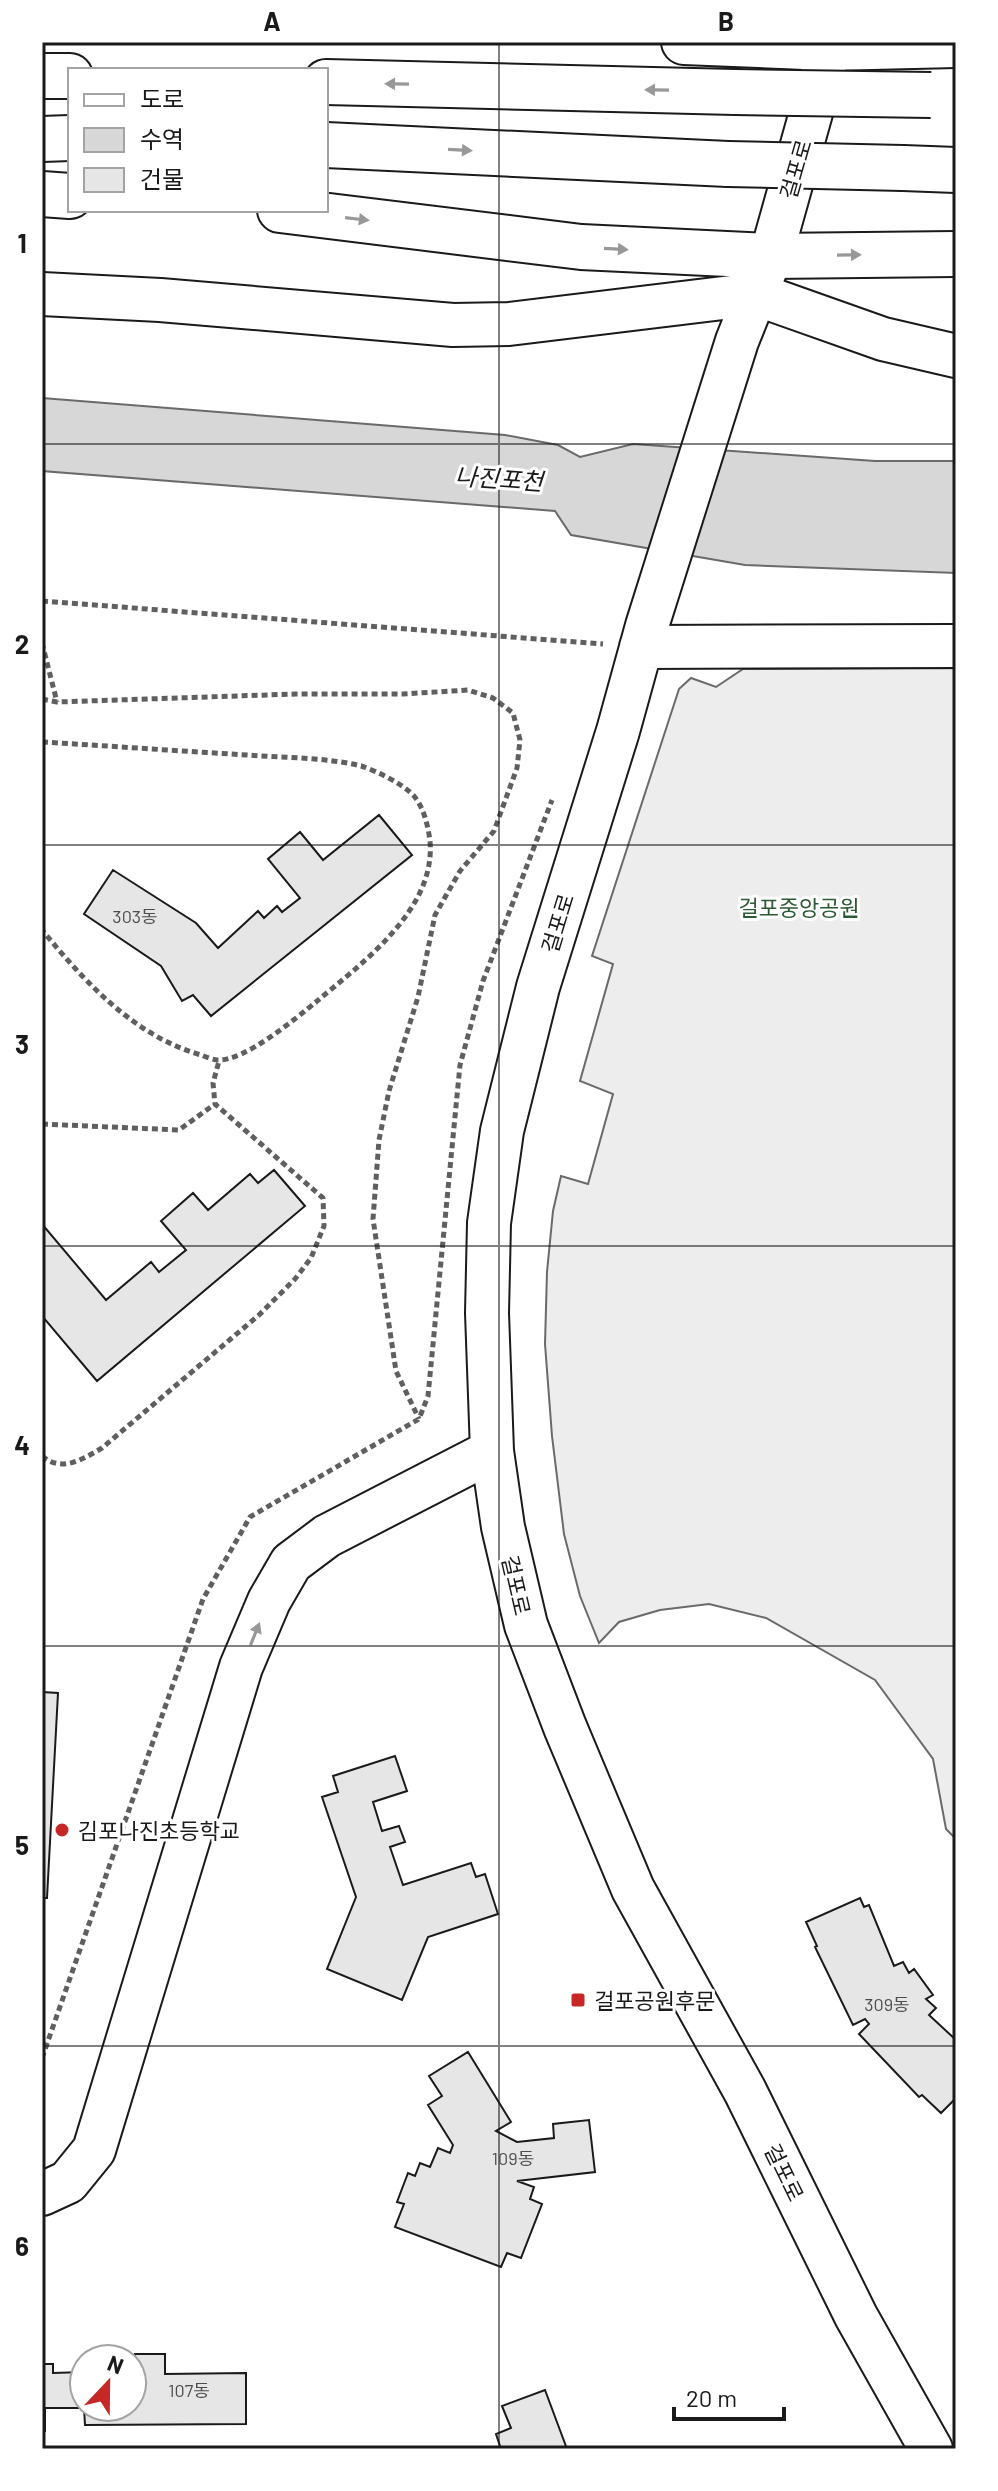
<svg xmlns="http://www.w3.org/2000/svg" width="998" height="2491" font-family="Barlow,'Noto Sans KR',sans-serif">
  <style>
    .built { fill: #ededed; stroke: #6a6a6a; stroke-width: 2 }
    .water { fill: #d7d7d7; stroke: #6a6a6a; stroke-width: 2 }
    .building { fill: #e6e6e6; stroke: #1a1a1a; stroke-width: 2 }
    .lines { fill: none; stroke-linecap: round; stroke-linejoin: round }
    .minor-casing { stroke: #1a1a1a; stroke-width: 46 }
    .highway-casing { stroke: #1a1a1a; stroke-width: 48 }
    .path { stroke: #5f5f5f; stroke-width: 5; stroke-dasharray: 6 4; stroke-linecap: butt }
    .minor { stroke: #fff; stroke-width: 42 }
    .highway { stroke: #fff; stroke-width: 44 }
    .highway-bridge-casing { stroke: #1a1a1a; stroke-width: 48; stroke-linecap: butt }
    .highway-bridge { stroke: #fff; stroke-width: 44 }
    .oneway { fill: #989898 }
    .grid { fill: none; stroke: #1a1a1a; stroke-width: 2; stroke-opacity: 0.55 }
    .poi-dot { fill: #c62828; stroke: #fff; stroke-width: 3 }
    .labels { text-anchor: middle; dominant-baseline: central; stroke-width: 6; stroke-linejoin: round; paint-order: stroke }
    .number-label { font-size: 18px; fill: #4d4d4d }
    .street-label { font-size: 22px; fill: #1a1a1a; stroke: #fff }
    .park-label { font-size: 22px; fill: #2b5a34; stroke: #fff }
    .poi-label { font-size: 22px; fill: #1a1a1a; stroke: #fff; text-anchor: start }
    .water-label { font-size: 24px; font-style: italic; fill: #1a1a1a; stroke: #fff }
    .neatline { fill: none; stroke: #1a1a1a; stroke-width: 3 }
    .grid-label { font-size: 26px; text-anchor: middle; font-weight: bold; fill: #1a1a1a }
  </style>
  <rect width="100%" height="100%" fill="#fff"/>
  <path class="built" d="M956 668V1839L946 1829 933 1759 875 1680 766 1618 709 1604 660 1610 619 1622 599 1643 580 1596 564 1534 552 1436 545 1344 547 1272 553 1211 561 1176 588 1184 613 1094 580 1081 613 964 592 956 679 689 691 678 716 687 743 669Z"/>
  <path class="water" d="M42 398 505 435 558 445 580 457 633 444 875 461H956V573L745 565 571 535 555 511 42 471Z"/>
  <path class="building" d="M379 815 412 855 211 1016 193 995 182 1001 161 966 84 914 113 870 196 923 218 948 258 911 264 918 277 906 282 912 300 898 268 859 300 832 323 860Z
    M274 1170 305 1206 97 1381 42 1316V1224L106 1300 151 1262 159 1272 186 1250 161 1221 193 1193 208 1210 250 1174 258 1183Z
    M42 1692 58 1693 47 1898H42Z
    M395 1756 407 1791 373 1802 382 1831 399 1826 405 1842 390 1847 403 1885 471 1863 476 1877 485 1874 498 1914 428 1937 402 2000 327 1969 356 1897 322 1797 338 1792 333 1776Z
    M860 1898 864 1907 869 1905 894 1966 903 1962 909 1973 914 1969 933 1995 926 1999 936 2008 929 2015 956 2040V2098L941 2113 922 2095 919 2097 859 2034 869 2024 865 2019 853 2025 815 1947 817 1946 806 1922Z
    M468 2052 511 2122 496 2131 517 2142 554 2138 553 2124 589 2120 595 2172 517 2181 534 2187 530 2199 542 2204 521 2258 507 2253 501 2267 395 2227 404 2204 397 2202 408 2173 415 2176 420 2163 430 2167 438 2148 450 2153 453 2145 428 2105 442 2096 429 2076Z
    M135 2354H165V2374L246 2373V2424L85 2425 84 2408H45V2431H42V2364H53V2373L84 2372V2407H132Z
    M545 2390 567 2449H501L496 2434 511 2428 502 2406Z"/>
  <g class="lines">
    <defs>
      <path id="minor" d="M826 59 771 256 737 341 647 626 618 731 538 987 502 1131 489 1223 487 1313 492 1451 503 1527 526 1625 565 1727 633 1889 745 2091 856 2316 931 2449
        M42 294 160 300 453 325 509 324 756 294 883 339 956 356
        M641 647 956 646
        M42 2194 68 2182 94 2150 241 1667 269 1601 291 1563 327 1536 492 1451"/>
      <path id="highway" d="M684 42 829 48 956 45
        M42 76H70
        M326 82 735 92
        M42 139 70 138
        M326 145 728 164
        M903 168 956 170
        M42 194 70 196
        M280 210 581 247 771 256 956 254"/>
    </defs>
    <use href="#minor" class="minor-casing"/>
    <use href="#highway" class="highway-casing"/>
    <path class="path" d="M42 601 603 644
      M42 643 57 702
      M42 699 57 702 296 694H403L468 690 493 698 513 713 520 740 517 768 494 831 460 871 435 915 418 997 389 1091 379 1140 373 1219 396 1371 419 1419
      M42 742C110 746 179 751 247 755 285 758 325 757 361 766 377 771 403 784 414 796 424 808 428 826 430 841 436 910 362 963 316 1002 295 1019 245 1061 218 1060 213 1060 206 1057 201 1055 134 1036 85 982 42 930
      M42 1124 179 1130 215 1104
      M42 1456C62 1473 83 1459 102 1448L259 1315 295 1279 311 1258 324 1226 323 1198 215 1104 213 1083 219 1061
      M42 2058 203 1599 250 1517 419 1419 428 1396 460 1065 483 981 552 800"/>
    <use href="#minor" class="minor"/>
    <use href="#highway" class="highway"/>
    <defs>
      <path id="highway-bridge" d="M735 92 931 95
        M728 164 903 168"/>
    </defs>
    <use href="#highway-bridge" class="highway-bridge-casing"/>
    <use href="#highway-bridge" class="highway-bridge"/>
  </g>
  <defs><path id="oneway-solid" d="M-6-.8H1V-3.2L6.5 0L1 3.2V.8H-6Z" transform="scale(2)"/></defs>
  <g class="oneway">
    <use href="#oneway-solid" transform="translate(397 84) rotate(-179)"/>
    <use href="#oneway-solid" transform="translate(657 90) rotate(-179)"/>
    <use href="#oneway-solid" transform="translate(460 150) rotate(3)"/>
    <use href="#oneway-solid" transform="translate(357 219) rotate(7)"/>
    <use href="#oneway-solid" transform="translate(616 249) rotate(3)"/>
    <use href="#oneway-solid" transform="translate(849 255) rotate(-1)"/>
    <use href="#oneway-solid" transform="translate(255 1634) rotate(-68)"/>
  </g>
  <path class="grid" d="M499 42V2449M42 444H956M42 845H956M42 1246H956M42 1646H956M42 2046H956"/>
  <g class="poi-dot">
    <circle cx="62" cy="1830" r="8"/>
    <rect x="570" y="1992" width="16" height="16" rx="4"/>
  </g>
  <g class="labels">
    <g class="number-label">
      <text x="135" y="916">303동</text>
      <text x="887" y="2004">309동</text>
      <text x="513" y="2158">109동</text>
      <text x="189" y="2390">107동</text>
    </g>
    <g class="street-label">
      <text transform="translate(795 169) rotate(-74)">걸포로</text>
      <text transform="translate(557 923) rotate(-73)">걸포로</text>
      <text transform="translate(517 1585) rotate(77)">걸포로</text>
      <text transform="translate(785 2172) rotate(64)">걸포로</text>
    </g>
    <g class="park-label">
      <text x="799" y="907">걸포중앙공원</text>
    </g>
    <g class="poi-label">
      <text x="78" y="1830">김포나진초등학교</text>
      <text x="594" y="2000">걸포공원후문</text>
    </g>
    <g class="water-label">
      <text transform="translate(499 478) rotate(4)">나진포천</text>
    </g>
  </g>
  <rect width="998" height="2491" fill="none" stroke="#ffffff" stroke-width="88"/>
  <rect x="68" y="68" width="260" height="144" fill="#ffffff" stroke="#a3a3a3" stroke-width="2"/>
  <rect x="84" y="94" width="40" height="12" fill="#ffffff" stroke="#a3a3a3" stroke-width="2"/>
  <text x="140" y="108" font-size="24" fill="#1a1a1a">도로</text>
  <rect x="84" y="128" width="40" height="24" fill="#d7d7d7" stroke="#a3a3a3" stroke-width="2"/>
  <text x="140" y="148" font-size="24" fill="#1a1a1a">수역</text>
  <rect x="84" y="168" width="40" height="24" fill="#e6e6e6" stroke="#a3a3a3" stroke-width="2"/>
  <text x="140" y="188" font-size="24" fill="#1a1a1a">건물</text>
  <g transform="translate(108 2383) rotate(22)"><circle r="38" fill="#ffffff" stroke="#a3a3a3" stroke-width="2"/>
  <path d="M0-6L14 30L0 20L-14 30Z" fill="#c62828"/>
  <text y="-12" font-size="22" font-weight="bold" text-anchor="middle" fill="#1a1a1a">N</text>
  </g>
  <path d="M674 2407v12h110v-12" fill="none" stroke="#1a1a1a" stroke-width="4"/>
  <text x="686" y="2407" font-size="24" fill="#1a1a1a" stroke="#ffffff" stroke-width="6" paint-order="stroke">20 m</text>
  <rect x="44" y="44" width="910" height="2403" class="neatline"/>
  <g class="grid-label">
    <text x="272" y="31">A</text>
    <text x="726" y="31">B</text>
    <text x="22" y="253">1</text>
    <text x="22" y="654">2</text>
    <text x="22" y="1054">3</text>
    <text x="22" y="1455">4</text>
    <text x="22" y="1855">5</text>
    <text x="22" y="2256">6</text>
  </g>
</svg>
